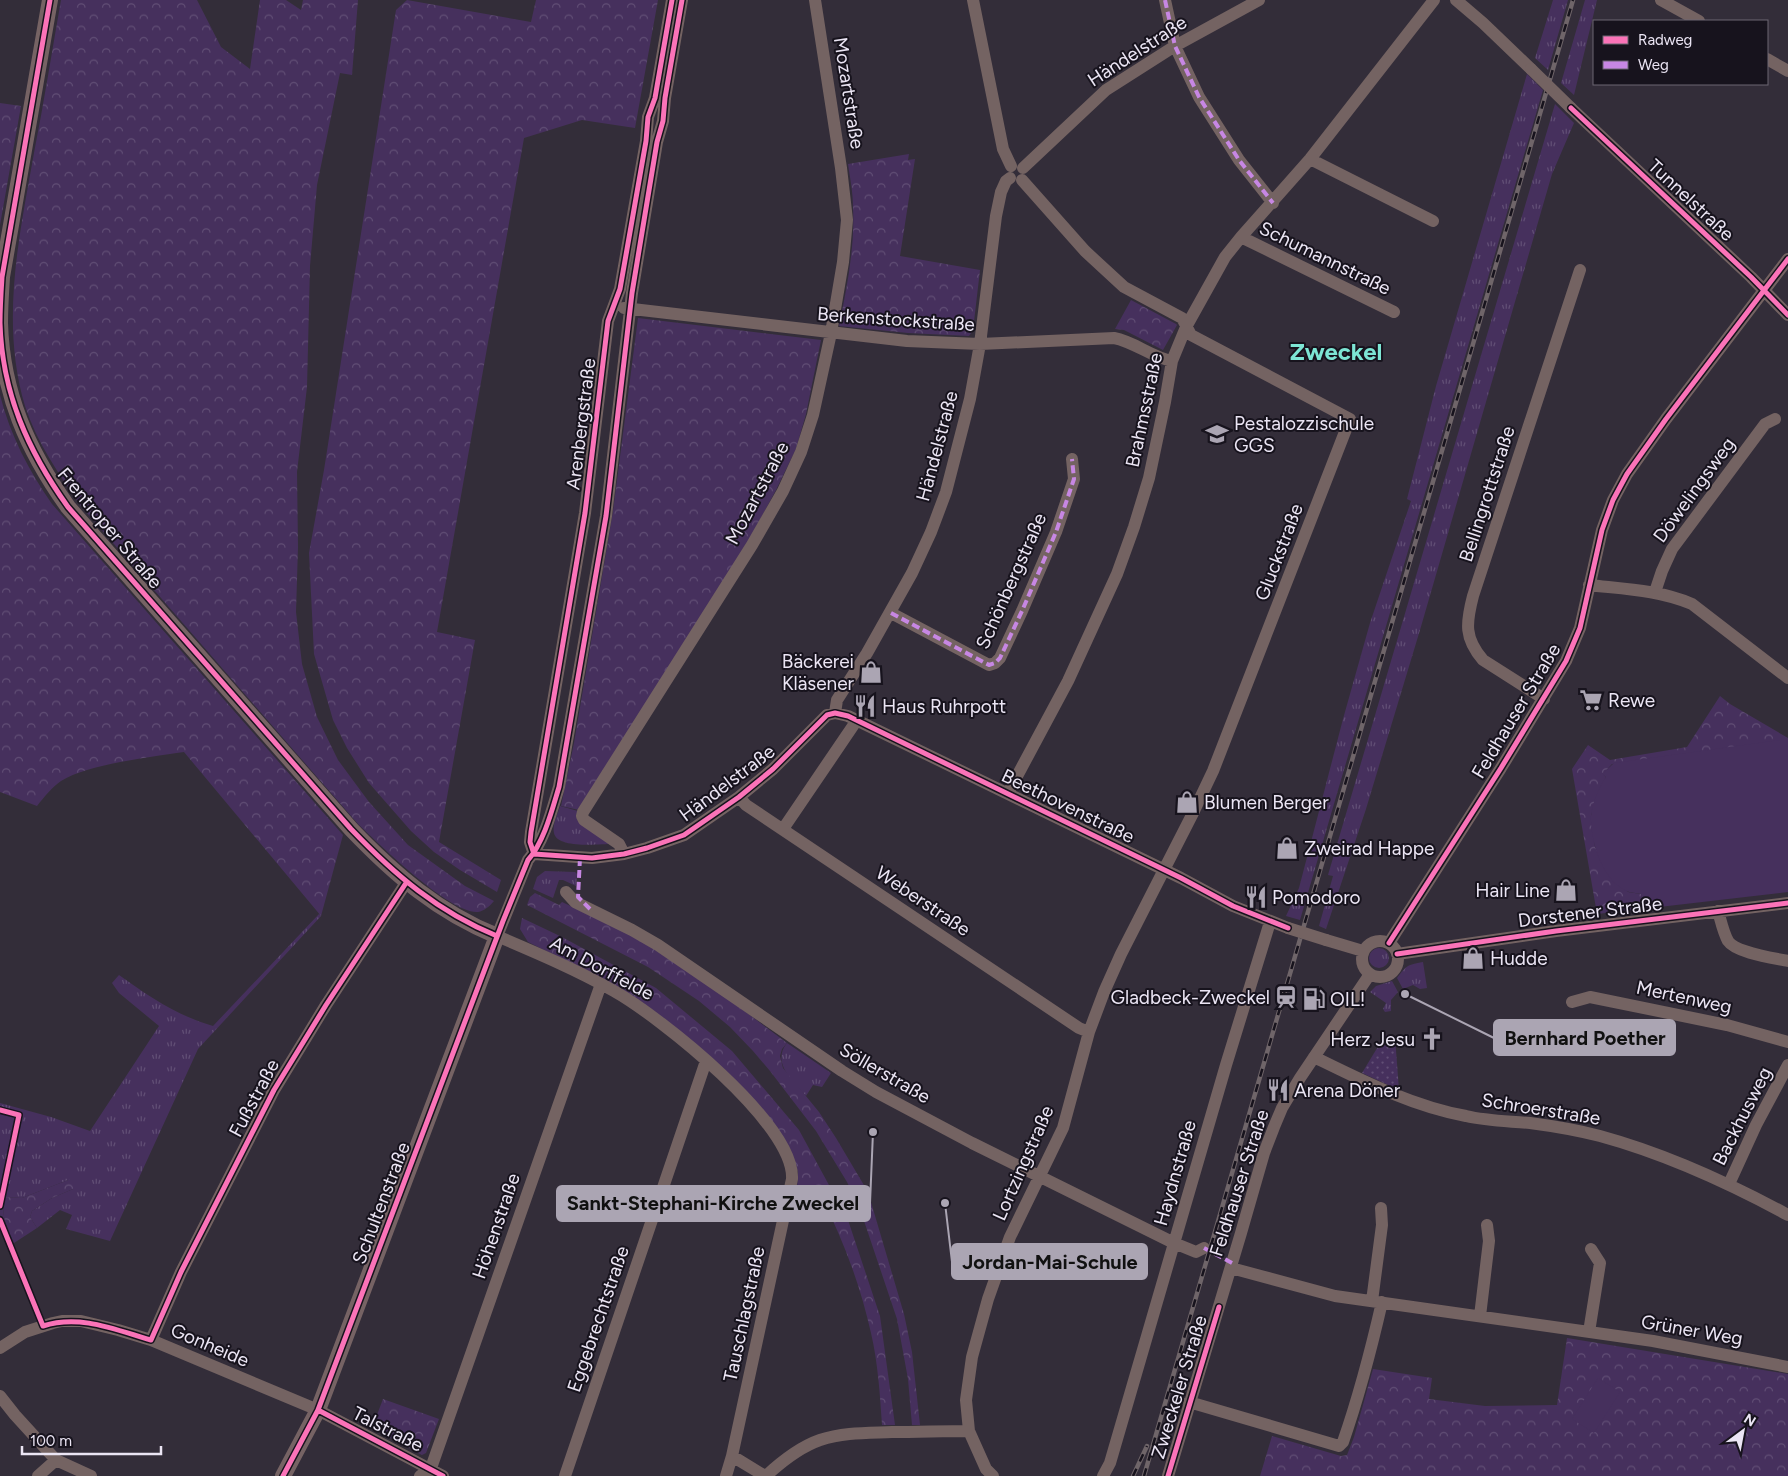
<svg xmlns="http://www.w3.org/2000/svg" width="1788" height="1476" font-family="Figtree,sans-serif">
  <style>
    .grass { fill: url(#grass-tufts) }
    .forest { fill: url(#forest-crowns) }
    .garden { fill: url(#garden-dots) }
    .pitch { fill: #46305d }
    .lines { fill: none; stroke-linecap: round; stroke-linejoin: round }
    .minor { stroke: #746362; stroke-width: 12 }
    .major { stroke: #766364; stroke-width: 16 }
    .rail-casing { stroke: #6f6569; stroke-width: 4.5 }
    .rail { stroke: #17131d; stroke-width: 2.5; stroke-dasharray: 8; stroke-linecap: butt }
    .minor-bridge { stroke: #746362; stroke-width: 12 }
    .quiet { stroke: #c787e3; stroke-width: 4; stroke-dasharray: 8 4; stroke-linecap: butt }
    .cycleway-casing { stroke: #17131d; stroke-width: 8 }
    .cycleway { stroke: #fb73b8; stroke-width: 5 }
    .labels { text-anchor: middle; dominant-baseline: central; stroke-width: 4; stroke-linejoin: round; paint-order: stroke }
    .street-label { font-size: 19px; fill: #ebe5f4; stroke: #17131d }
    .poi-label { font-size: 19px; fill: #ebe5f4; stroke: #17131d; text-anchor: start }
    .district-label { font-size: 24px; font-weight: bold; fill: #7de5d4; stroke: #17131d }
    .leader { fill: none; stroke: #aba5b3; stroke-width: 2 }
    .callout-dot { fill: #aba5b3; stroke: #17131d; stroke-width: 2 }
    .callout { fill: #aba5b3; stroke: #aba5b3; stroke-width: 2 }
    .callout-label { font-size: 20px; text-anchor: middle; font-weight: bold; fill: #111 }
  </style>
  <defs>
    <pattern id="grass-tufts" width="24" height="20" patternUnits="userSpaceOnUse" patternTransform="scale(1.25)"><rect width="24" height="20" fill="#46305d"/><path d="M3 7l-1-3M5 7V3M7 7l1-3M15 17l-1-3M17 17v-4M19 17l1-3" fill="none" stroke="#614e75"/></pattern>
    <pattern id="forest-crowns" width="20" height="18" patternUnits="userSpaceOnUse" patternTransform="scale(1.25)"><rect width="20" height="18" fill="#46305d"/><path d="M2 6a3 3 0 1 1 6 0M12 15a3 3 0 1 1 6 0" fill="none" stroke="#614e75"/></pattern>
    <pattern id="garden-dots" width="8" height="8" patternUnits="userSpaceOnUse" patternTransform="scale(1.25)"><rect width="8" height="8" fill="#46305d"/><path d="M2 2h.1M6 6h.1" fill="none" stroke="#614e75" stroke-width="1.8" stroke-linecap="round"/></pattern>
  </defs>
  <rect width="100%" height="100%" fill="#332d39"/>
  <path class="grass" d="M1553 0H1568L1548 70 1535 58Z
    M1585 0H1597L1574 95 1561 83Z
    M1527 74 1543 90 1300 920 1286 916 1299 888 1343 719 1370 623 1411 501 1407 499 1436 386Z
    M1555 104 1574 123 1552 174 1420 630 1366 809 1326 929 1319 926 1333 876 1328 875Z
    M560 806 578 811 576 816 578 821 612 844C599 844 557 849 554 833 552 824 558 814 560 806Z
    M545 871 575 872 577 874 576 886 563 880H559L553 898 533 889 537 877Z
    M319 914 321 916 198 1049 110 1241 66 1229 72 1215 60 1210 37 1228 30 1217 32 1211 52 1198 73 1189 68 1180 22 1198 5 1197C0 1215 7 1227 14 1243L8 1248 0 1230V1103L51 1117 90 1131 159 1026 119 993 112 983 119 975C148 996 178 1016 213 1026Z
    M1369 958a10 10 0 1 1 20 0a10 10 0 1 1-20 0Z
    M1423 962 1427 988 1420 989 1413 985 1403 989 1397 978C1407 965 1407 965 1423 962Z
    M1392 981 1398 992 1391 1000V1011L1385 1012 1383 1009 1386 1003 1370 992 1376 986Z
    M787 1043 831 1073 822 1087 813 1085 806 1096C793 1081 771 1063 787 1043Z"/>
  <path class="forest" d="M61 0H197L221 47 250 69 260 0H286L301 10 303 0H358L352 75 340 73 317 185 310 266 307 387 297 472 298 547 296 612 302 664 317 717 338 760 369 802 408 845 465 886 494 901C490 906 484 911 478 912 450 914 379 844 358 824L80 505C59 474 37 443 25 406 0 322 19 237 34 153 44 102 52 51 61 0Z
    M407 0 531 22 536 0H658L635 128 582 120 524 138 437 632 475 640 439 842 501 880 497 892 460 870 434 852 411 831 369 783 347 748 333 720 314 654 309 553 324 470 396 10Z
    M0 103 21 106 0 225Z
    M909 154 908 160 915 159 900 256 980 270 973 330 969 336 908 333 839 326C847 287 855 247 853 207 853 192 850 178 848 164Z
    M1131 300 1176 324 1177 325 1163 350 1124 330 1115 329Z
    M638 318 821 340 806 414 796 449 776 490 748 542 579 810 561 806 574 743 613 511Z
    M0 395C10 435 29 471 52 504L343 835 321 916 184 752C151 757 88 764 61 781 52 787 44 797 37 806L0 792Z
    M1720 696 1730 704 1788 738V740L1612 764 1603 774 1606 777 1591 815 1595 847 1628 892 1641 894 1642 909 1597 914 1572 769 1588 745 1610 760 1687 747Z
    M535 893 559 905 562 902 634 936 722 994 787 1043 782 1049 780 1056 783 1068 819 1112 836 1138 868 1192 904 1314 912 1352 920 1425H912L908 1379 897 1319 860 1209 847 1182 816 1131 770 1071 753 1051 730 1027 699 1001 648 967 527 905 530 897Z
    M522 918 562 937 656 988 732 1051 799 1130 848 1220 880 1316 895 1425H882C880 1395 878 1363 871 1333 860 1284 843 1239 820 1194L797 1188 798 1172 791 1151 785 1141 743 1090 602 979 528 942 520 929Z
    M68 1180H71L75 1183 73 1189 52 1198 32 1211 30 1217 37 1228 14 1243C7 1227 0 1215 5 1197L22 1198Z
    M1567 1338 1788 1374V1476H1260L1272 1436 1341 1456 1347 1455 1354 1437 1373 1369 1432 1378 1429 1399 1485 1406 1557 1405Z
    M383 1399 439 1419 426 1453 422 1455 372 1428Z"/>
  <path class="garden" d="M1385 1035 1395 1037 1399 1090 1362 1073Z"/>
  <path class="pitch" d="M1780 740H1788V892L1642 909 1641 894C1637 893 1633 893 1629 892 1603 883 1590 841 1591 816 1592 804 1599 787 1606 777L1602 774 1614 763Z
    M1598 1378 1620 1392 1594 1433 1572 1419Z"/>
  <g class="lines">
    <path class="minor" d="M682 0 665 98 663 121 657 142 632 293 606 516 559 787C552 810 544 842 528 860L497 936C537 953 577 970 614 991 660 1017 795 1124 792 1179L732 1456 726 1476
      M973 0 1003 149 1011 166
      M1165 0 1175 46 1199 97 1239 160 1273 203
      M1456 0 1483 23 1531 69
      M1661 0 1699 21
      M1767 59 1788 71
      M1571 108 1751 277 1788 315
      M1310 159 1433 221
      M1023 168 1106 90 1175 46 1259 0
      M1241 237 1394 312
      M624 308 907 341 980 344 1114 338C1135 342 1151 357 1172 361
      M1589 585C1624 589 1659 590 1692 604L1788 678
      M1655 592 1662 571 1672 549 1765 424 1775 419
      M891 613 989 665 995 663 1000 658 1022 611 1056 532 1074 479 1072 459
      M1544 699 1483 660C1464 638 1466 623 1473 596L1580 270
      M835 713 837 700 867 653 912 573 931 532 946 492 970 399 980 344 996 216 1001 192 1006 181 1010 178
      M835 713 848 716 1181 878 1233 906 1288 928
      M1008 793 1068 681 1117 574 1134 527 1149 478 1165 402 1172 361 1186 327 1225 257 1241 237 1310 159 1434 0
      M739 797 746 805 1079 1028 1089 1032
      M783 829 857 720
      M534 854 530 842 531 832 585 513 608 321 620 289 646 141 648 117 655 98 672 0
      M534 854 592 858 624 854 647 848 684 835 739 797 773 769 827 715 835 713
      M624 854 619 844 584 820 582 816 583 812 752 545 783 491 801 452 813 415 831 333 843 262 847 220 841 168 815 0
      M566 892 575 902 632 930 658 945 842 1071 876 1092 972 1143 1174 1243 1196 1252 1204 1248
      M1718 911C1721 921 1723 932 1728 941 1736 953 1774 958 1788 961
      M1326 940 1363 951
      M1362 959a18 18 0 1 1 36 0a18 18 0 1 1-36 0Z
      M1389 943 1501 768 1566 661 1580 628 1602 530 1613 500 1627 474 1666 419 1788 259
      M1397 954 1556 931 1788 903
      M1572 1002 1590 997 1727 1025 1788 1042
      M1314 1057C1363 1081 1412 1106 1466 1116 1487 1121 1508 1121 1530 1123 1553 1126 1577 1130 1600 1136 1666 1154 1729 1183 1788 1215
      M1729 1184 1756 1125 1788 1065
      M1231 1268 1335 1296 1653 1341 1788 1367
      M1372 1301 1382 1225 1381 1208
      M1480 1316 1489 1241 1487 1225
      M1589 1332 1600 1263 1591 1249
      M151 1340 181 1272 274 1090 326 1005 406 883
      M0 1348 25 1332 53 1323 62 1321H81L118 1330 151 1340 318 1410 443 1476
      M0 1396 15 1415 56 1460 91 1476
      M1189 1402 1339 1446 1343 1442C1359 1396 1371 1350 1382 1302
      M732 1456 765 1476
      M38 1476 56 1460
      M420 1476 431 1468 601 984
      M565 1476 706 1061
      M766 1476C781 1462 800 1447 820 1440 844 1432 868 1433 892 1432 918 1432 943 1431 969 1431
      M993 1476 986 1469 969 1431 966 1400 972 1357 988 1299 1010 1237 1063 1128 1089 1032 1104 992 1121 954 1193 813 1213 771 1350 419 1191 335 1182 318 1124 287 1085 251 1022 180
      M1103 1476 1110 1463 1226 1065 1270 922
      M1168 1476 1241 1233 1264 1153 1274 1127 1282 1108 1300 1078 1370 974"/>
    <path class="major" d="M50 0 2 277C1 292 0 308 0 323 2 393 28 451 68 507L351 829C395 875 438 912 497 936L318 1410 283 1476"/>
    <defs>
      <path id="rail" d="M1133 1476 1147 1446
        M1144 1476 1573 0"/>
    </defs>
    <use href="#rail" class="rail-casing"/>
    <use href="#rail" class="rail"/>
    <path class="minor-bridge" d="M1531 69 1571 108
      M1288 928 1326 940"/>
    <path class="quiet" d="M1165 0 1175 46 1199 97 1239 160 1273 203
      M891 613 989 665 995 663 1000 658 1022 611 1056 532 1074 479 1072 459
      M580 858 578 897 590 909
      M1204 1248 1232 1263"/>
    <defs>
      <path id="cycleway" d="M50 0 2 277C1 292 0 308 0 323 2 393 28 451 68 507L351 829C395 875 438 912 497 936
        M1571 108 1751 277 1788 315
        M534 854 530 842 531 832 585 513 608 321 620 289 646 141 648 117 655 98 672 0
        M534 854 592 858 624 854 647 848 684 835 739 797 773 769 827 715 835 713 848 716 1181 878 1233 906 1288 928
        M1389 943 1501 768 1566 661 1580 628 1602 530 1613 500 1627 474 1666 419 1788 259
        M1397 954 1556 931 1788 903
        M0 1110 19 1115 0 1206
        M0 1220 43 1326C80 1314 116 1330 151 1340L181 1272 274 1090 326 1005 406 883
        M318 1410 443 1476
        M283 1476 318 1410 503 921 528 860C544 842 552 810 559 787L606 516 632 293 657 142 663 121 665 98 682 0
        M1168 1476 1219 1307"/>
    </defs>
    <use href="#cycleway" class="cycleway-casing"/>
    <use href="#cycleway" class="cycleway"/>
  </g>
  <defs>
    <symbol id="school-bare" viewBox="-9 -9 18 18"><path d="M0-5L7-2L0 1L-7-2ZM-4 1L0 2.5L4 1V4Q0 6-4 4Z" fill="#aba5b3" stroke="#17131d" stroke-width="2.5" paint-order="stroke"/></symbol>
    <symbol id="shop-bare" viewBox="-9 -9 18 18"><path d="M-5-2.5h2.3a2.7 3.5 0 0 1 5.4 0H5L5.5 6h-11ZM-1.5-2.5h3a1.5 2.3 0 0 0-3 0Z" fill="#aba5b3" stroke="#17131d" stroke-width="2.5" paint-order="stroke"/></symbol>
    <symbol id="supermarket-bare" viewBox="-9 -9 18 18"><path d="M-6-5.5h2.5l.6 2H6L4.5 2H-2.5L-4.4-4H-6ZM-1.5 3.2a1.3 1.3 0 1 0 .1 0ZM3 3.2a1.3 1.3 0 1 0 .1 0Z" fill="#aba5b3" stroke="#17131d" stroke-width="2.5" paint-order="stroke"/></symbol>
    <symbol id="restaurant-bare" viewBox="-9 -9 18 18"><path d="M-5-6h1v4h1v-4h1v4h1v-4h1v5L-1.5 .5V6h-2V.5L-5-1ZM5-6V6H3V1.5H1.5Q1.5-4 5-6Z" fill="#aba5b3" stroke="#17131d" stroke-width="2.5" paint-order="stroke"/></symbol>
    <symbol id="station-bare" viewBox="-9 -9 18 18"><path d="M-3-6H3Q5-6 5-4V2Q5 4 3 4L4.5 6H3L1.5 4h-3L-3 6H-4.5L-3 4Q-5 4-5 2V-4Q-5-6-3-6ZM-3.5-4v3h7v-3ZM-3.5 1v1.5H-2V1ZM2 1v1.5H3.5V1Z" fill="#aba5b3" stroke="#17131d" stroke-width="2.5" paint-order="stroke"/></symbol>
    <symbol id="fuel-bare" viewBox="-9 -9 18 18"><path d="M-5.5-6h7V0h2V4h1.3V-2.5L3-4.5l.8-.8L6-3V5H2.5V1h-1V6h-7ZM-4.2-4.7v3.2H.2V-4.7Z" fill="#aba5b3" stroke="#17131d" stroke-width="2.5" paint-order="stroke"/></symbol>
    <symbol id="church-bare" viewBox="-9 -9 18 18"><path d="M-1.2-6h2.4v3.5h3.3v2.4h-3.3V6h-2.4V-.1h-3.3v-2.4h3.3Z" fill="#aba5b3" stroke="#17131d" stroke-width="2.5" paint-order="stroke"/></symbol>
  </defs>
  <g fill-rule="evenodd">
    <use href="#school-bare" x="1201" y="418" width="32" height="32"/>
    <use href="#shop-bare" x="855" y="656" width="32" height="32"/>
    <use href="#supermarket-bare" x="1575" y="684" width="32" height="32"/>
    <use href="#restaurant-bare" x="849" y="690" width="32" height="32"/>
    <use href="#shop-bare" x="1171" y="786" width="32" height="32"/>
    <use href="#shop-bare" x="1271" y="832" width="32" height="32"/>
    <use href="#shop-bare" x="1550" y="874" width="32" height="32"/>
    <use href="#restaurant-bare" x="1240" y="881" width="32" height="32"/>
    <use href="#shop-bare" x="1457" y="942" width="32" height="32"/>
    <use href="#station-bare" x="1270" y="981" width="32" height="32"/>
    <use href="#fuel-bare" x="1298" y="983" width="32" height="32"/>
    <use href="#church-bare" x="1416" y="1023" width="32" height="32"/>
    <use href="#restaurant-bare" x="1262" y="1074" width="32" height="32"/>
  </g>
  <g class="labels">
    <g class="street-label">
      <text transform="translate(1137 51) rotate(-33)">Händelstraße</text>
      <text transform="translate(849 93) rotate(81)">Mozartstraße</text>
      <text transform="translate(1691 200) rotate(43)">Tunnelstraße</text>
      <text transform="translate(1325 258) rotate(26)">Schumannstraße</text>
      <text transform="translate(896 319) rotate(4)">Berkenstockstraße</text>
      <text transform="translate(1144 410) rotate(-78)">Brahmsstraße</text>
      <text transform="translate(581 424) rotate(-83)">Arenbergstraße</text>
      <text transform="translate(937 446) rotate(-75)">Händelstraße</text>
      <text transform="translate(1694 490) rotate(-54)">Döwelingsweg</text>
      <text transform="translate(757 493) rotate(-62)">Mozartstraße</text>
      <text transform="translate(1487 494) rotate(-72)">Bellingrottstraße</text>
      <text transform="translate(110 528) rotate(50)">Frentroper Straße</text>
      <text transform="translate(1279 552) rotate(-69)">Gluckstraße</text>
      <text transform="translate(1011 581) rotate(-66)">Schönbergstraße</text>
      <text transform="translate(1516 711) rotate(-59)">Feldhauser Straße</text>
      <text transform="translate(727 783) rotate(-37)">Händelstraße</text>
      <text transform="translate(1068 806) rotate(26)">Beethovenstraße</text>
      <text transform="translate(923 901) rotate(34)">Weberstraße</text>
      <text transform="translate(1590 912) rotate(-7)">Dorstener Straße</text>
      <text transform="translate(602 968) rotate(28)">Am Dorffelde</text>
      <text transform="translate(1684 997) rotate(12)">Mertenweg</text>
      <text transform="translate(885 1073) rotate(30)">Söllerstraße</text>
      <text transform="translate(254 1098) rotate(-62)">Fußstraße</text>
      <text transform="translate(1541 1109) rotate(9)">Schroerstraße</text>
      <text transform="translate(1742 1116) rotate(-63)">Backhusweg</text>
      <text transform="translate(1023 1163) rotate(-66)">Lortzingstraße</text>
      <text transform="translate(1175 1173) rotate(-74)">Haydnstraße</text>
      <text transform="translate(1239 1183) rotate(-72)">Feldhauser Straße</text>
      <text transform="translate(381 1203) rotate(-69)">Schultenstraße</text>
      <text transform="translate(496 1226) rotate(-71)">Höhenstraße</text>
      <text transform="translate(744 1314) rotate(-78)">Tauschlagstraße</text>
      <text transform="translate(598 1319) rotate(-71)">Eggebrechtstraße</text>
      <text transform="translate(1692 1330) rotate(10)">Grüner Weg</text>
      <text transform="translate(210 1345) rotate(23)">Gonheide</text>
      <text transform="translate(1179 1387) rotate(-73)">Zweckeler Straße</text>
      <text transform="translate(388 1429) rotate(27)">Talstraße</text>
    </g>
    <g class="poi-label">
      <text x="1234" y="423">Pestalozzischule<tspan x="1234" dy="22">GGS</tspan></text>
      <text x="854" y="661" text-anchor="end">Bäckerei<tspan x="854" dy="22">Kläsener</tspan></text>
      <text x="1608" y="700">Rewe</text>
      <text x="882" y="706">Haus Ruhrpott</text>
      <text x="1204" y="802">Blumen Berger</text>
      <text x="1304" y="848">Zweirad Happe</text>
      <text x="1550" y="890" text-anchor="end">Hair Line</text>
      <text x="1272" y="897">Pomodoro</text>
      <text x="1490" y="958">Hudde</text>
      <text x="1270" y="997" text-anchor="end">Gladbeck-Zweckel</text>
      <text x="1330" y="999">OIL!</text>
      <text x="1415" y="1039" text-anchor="end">Herz Jesu</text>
      <text x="1294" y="1090">Arena Döner</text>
    </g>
    <g class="district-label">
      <text x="1336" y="351">Zweckel</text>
    </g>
  </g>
  <path class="leader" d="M1405 994L1494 1038M873 1132L870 1203M945 1203L952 1262"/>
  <g class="callout-dot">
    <circle cx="1405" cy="994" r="5"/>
    <circle cx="873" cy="1132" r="5"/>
    <circle cx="945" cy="1203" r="5"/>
  </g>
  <g class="callout">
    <rect x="1494" y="1020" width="181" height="35" rx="5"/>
    <rect x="557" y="1186" width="313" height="35" rx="5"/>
    <rect x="952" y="1244" width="195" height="35" rx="5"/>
  </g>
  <g class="callout-label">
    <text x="1585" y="1045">Bernhard Poether</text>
    <text x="713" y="1210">Sankt-Stephani-Kirche Zweckel</text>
    <text x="1050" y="1269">Jordan-Mai-Schule</text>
  </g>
  <rect x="1593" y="20" width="175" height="65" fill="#17131d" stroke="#6c6773"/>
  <rect x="1603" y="36" width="25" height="8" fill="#fb73b8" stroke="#6c6773"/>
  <text x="1638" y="45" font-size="15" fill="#ebe5f4">Radweg</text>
  <rect x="1603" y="61" width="25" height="8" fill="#c787e3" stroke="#6c6773"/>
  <text x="1638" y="70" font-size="15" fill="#ebe5f4">Weg</text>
  <g transform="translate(1743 1431) rotate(32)" stroke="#17131d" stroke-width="4" paint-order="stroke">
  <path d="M0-4L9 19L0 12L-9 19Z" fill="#ebe5f4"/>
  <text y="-8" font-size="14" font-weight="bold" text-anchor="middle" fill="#ebe5f4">N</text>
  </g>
  <path d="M22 1446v8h139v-8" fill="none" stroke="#ebe5f4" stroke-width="2.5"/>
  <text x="30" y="1446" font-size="15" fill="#ebe5f4" stroke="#17131d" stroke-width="4" paint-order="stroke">100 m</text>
</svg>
